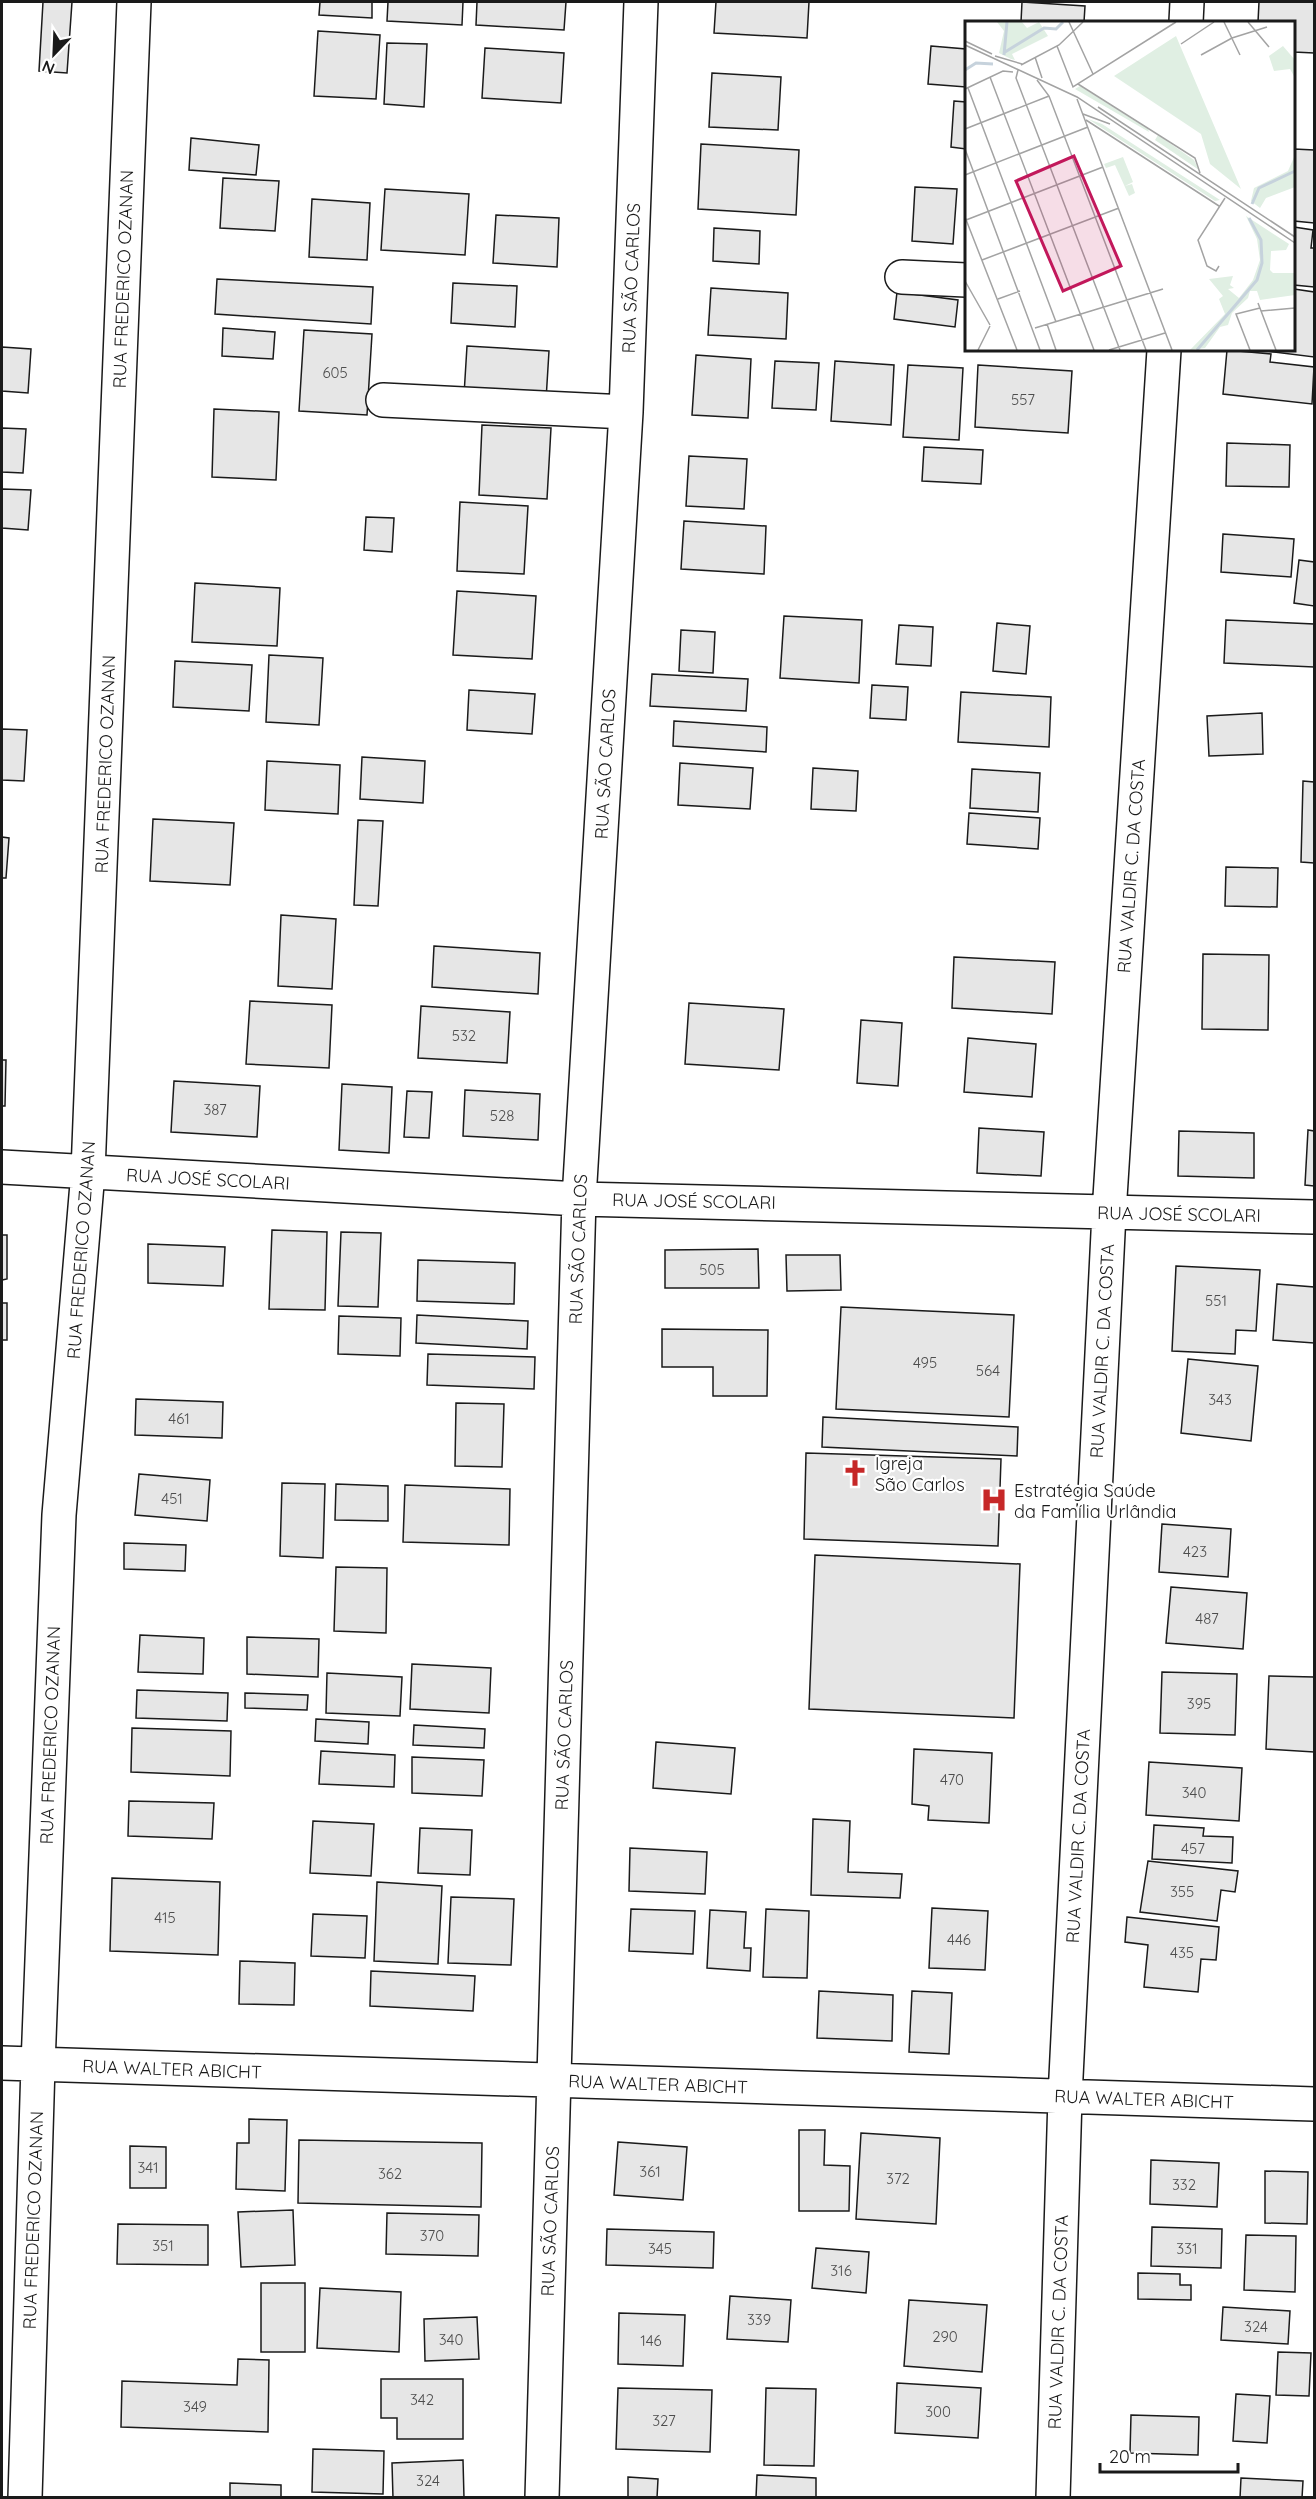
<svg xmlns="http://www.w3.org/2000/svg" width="1316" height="2499" font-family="Quicksand,sans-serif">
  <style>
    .building { fill: #e6e6e6; stroke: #1a1a1a; stroke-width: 1.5 }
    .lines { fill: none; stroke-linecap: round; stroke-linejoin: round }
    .minor-casing { stroke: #1a1a1a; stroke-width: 36 }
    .minor { stroke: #fff; stroke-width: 33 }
    .labels { text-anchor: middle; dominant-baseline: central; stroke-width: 4.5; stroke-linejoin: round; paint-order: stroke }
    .number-label { font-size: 15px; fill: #4d4d4d }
    .street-label { font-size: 18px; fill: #1a1a1a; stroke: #fff }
    .poi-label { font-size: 18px; fill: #1a1a1a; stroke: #fff; text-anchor: start }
    .inset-river { fill: none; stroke: #c6d2dc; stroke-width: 3 }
    .inset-road { fill: none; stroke: #a3a3a3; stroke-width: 1.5 }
    .view { fill: #c2185b; fill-opacity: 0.15; stroke: #c2185b; stroke-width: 3 }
    .inset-edge { fill: none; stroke: #1a1a1a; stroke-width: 3 }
  </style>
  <rect width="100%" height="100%" fill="#fff"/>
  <path class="building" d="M43 2H72L67 73 39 71Z
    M320 2H372V18L319 15Z
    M388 2H463L462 25 387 21Z
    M477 2H566L564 30 476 25Z
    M716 2H809L807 38 714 33Z
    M1022 2 1085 6 1084 22H1021Z
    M1259 2H1314V53L1294 52V22H1258Z
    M318 31 380 35 376 99 314 96Z
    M387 43 427 44 424 107 384 104Z
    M931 46 966 49V87L928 84Z
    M485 48 564 53 561 103 482 98Z
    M712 73 781 77 778 130 709 127Z
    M954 101 966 102V149L951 147Z
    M191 138 259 145 256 175 189 170Z
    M701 144 799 150 796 215 698 209Z
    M1294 149 1314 150V223L1294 221Z
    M223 178 279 181 275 231 220 228Z
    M915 187 957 189 953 244 912 241Z
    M385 189 469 194 465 255 381 250Z
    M312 199 370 203 367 260 309 257Z
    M496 215 559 218 557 267 493 263Z
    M1294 227 1313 230 1311 248H1314V287L1294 285Z
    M714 228 760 231 759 264 713 261Z
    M217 279 373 287 371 324 215 314Z
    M453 283 517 286 515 327 451 323Z
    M711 288 788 293 786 339 708 335Z
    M1294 289 1314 292V357L1259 350H1294Z
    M897 292 958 300 955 327 894 319Z
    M223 328 275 332 273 359 222 356Z
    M304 330 372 334 367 415 299 411Z
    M467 346 549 351 546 400 464 395Z
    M2 347 31 349 28 393 2 391Z
    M1227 350 1271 354 1270 362 1314 367 1312 404 1223 394Z
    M696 355 751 359 748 418 692 415Z
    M775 361 819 363 816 410 772 408Z
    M835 361 894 365 891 425 831 421Z
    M908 365 963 368 959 440 903 437Z
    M978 365 1072 371 1068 433 975 427Z
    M214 409 279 412 276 480 212 477Z
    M482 425 551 428 547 499 479 495Z
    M2 428 26 429 23 473 2 472Z
    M1227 443 1290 445 1289 487 1226 486Z
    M924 447 983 450 981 484 922 481Z
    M689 456 747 459 744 509 686 506Z
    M2 489 31 490 28 530 2 528Z
    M460 502 528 506 524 574 457 571Z
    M366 517 394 518 392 552 364 550Z
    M684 521 766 526 764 574 681 569Z
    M1223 534 1294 539 1291 577 1221 572Z
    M1299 560 1314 562V606L1294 603Z
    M195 583 280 588 277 646 192 642Z
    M457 591 536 596 532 659 453 655Z
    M784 616 862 620 859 683 780 678Z
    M1226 620 1314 624V667L1224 663Z
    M997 623 1030 626 1026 674 993 671Z
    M899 625 933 627 931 666 896 664Z
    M681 630 715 632 713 673 679 671Z
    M269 655 323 658 319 725 266 722Z
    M175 661 252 665 249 711 173 707Z
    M652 674 748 679 746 711 650 706Z
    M872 685 908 687 906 720 870 718Z
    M469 690 535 694 532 734 467 730Z
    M961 692 1051 697 1049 747 958 742Z
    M1262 713 1263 754 1209 756 1207 716Z
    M674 721 767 727 766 752 673 746Z
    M2 729 27 730 24 781 2 780Z
    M362 757 425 761 423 803 360 799Z
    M267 761 340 765 338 814 265 810Z
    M680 763 753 768 750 809 678 805Z
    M813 768 858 771 856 811 811 809Z
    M972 769 1040 773 1038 812 970 808Z
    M1303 781 1314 782V863L1301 862Z
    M969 813 1040 818 1038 849 967 844Z
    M153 819 234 823 230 885 150 881Z
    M358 820 383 821 378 906 354 905Z
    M2 837 9 838 6 878H2Z
    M1226 867 1278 868 1277 907 1225 906Z
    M281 915 336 919 332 989 278 986Z
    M434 946 540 953 538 994 432 987Z
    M1203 954 1269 955 1268 1030 1202 1029Z
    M954 957 1055 962 1052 1014 952 1008Z
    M250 1001 332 1005 329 1068 246 1064Z
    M689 1003 784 1009 779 1070 685 1064Z
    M421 1006 510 1012 507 1063 418 1058Z
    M861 1020 902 1023 898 1086 857 1083Z
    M968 1038 1036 1044 1032 1097 964 1092Z
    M2 1060H6L5 1106H2Z
    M174 1081 260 1086 257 1137 171 1132Z
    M342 1084 392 1087 389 1153 339 1150Z
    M465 1090 540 1094 538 1140 463 1136Z
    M407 1091 432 1092 429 1138 404 1137Z
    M979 1128 1044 1132 1041 1176 977 1173Z
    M1308 1130 1314 1131V1186L1305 1185Z
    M1179 1131 1254 1133V1178L1178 1176Z
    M272 1230 327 1232 325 1310 269 1309Z
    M341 1232 381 1233 378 1307 338 1306Z
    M2 1235H7V1279L2 1280Z
    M148 1244 225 1247 223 1286 148 1283Z
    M758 1249 759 1288H665V1250Z
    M786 1255H840L841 1290 787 1291Z
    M418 1260 515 1263 514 1304 417 1301Z
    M1176 1266 1260 1270 1256 1331 1236 1330 1235 1354 1172 1351Z
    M1277 1284 1314 1287V1343L1273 1340Z
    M2 1303H7V1340H2Z
    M841 1307 1014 1315 1009 1417 836 1409Z
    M417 1315 528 1321 527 1349 416 1343Z
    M339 1316 401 1318 400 1356 338 1354Z
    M662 1329 768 1330 767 1396H713V1367H662Z
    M428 1354 535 1357 534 1389 427 1385Z
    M1188 1359 1258 1366 1251 1441 1181 1433Z
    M136 1399 223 1402 222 1438 135 1435Z
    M456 1403 504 1404 502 1467 455 1466Z
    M823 1417 1018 1427 1017 1456 822 1447Z
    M806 1453 1001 1459 998 1546 804 1539Z
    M139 1474 210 1480 207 1521 135 1515Z
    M282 1483 325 1484 323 1558 280 1556Z
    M336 1484 388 1486V1521L335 1520Z
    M405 1485 510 1489 509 1545 403 1542Z
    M1162 1524 1231 1529 1228 1577 1159 1572Z
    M124 1543 186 1545 185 1571 124 1569Z
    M815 1555 1020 1564 1014 1718 809 1709Z
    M336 1567 387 1568 386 1633 334 1631Z
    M1171 1587 1247 1593 1243 1649 1166 1643Z
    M140 1635 204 1638 203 1674 138 1672Z
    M247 1637 319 1639 318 1677 247 1674Z
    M412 1664 491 1668 489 1713 410 1709Z
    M1162 1672 1237 1674 1235 1735 1160 1733Z
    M327 1673 402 1677 400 1716 326 1713Z
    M1269 1676 1314 1677V1752L1266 1749Z
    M137 1690 228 1693 227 1721 136 1718Z
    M245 1693 308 1695 307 1710 245 1708Z
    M316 1719 369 1722 368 1744 315 1741Z
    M414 1725 485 1729 484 1748 413 1745Z
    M132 1728 231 1731 230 1776 131 1772Z
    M656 1742 735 1748 731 1794 653 1788Z
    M914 1749 992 1753 989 1823 928 1820 929 1806 912 1804Z
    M321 1751 395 1755 394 1787 319 1784Z
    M412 1757 484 1760 482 1796 412 1793Z
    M1149 1762 1242 1768 1239 1821 1146 1815Z
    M129 1801 214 1803 212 1839 128 1836Z
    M813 1819 850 1821 848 1872 902 1874 900 1898 811 1895Z
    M313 1821 374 1824 371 1876 310 1873Z
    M1154 1825 1204 1828 1203 1836 1233 1837 1232 1863 1152 1859Z
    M420 1828 472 1830 470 1875 418 1873Z
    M630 1848 707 1852 705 1894 629 1891Z
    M1148 1861 1238 1871 1235 1892 1221 1890 1217 1921 1140 1912Z
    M112 1878 220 1882 218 1955 110 1951Z
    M377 1882 442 1886 438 1964 374 1961Z
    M451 1897 514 1899 511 1965 448 1963Z
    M932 1908 988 1911 985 1970 929 1968Z
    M631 1909 695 1911 693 1954 629 1951Z
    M766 1909 809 1911 807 1978 763 1977Z
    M710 1910 746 1912 744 1948H751L750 1971 707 1968Z
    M313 1914 367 1916 365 1958 311 1956Z
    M1127 1917 1219 1927 1216 1960 1201 1959 1198 1992 1144 1987 1148 1945 1125 1942Z
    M240 1961 295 1963 294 2005 239 2004Z
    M371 1971 475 1976 473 2011 370 2006Z
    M819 1991 893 1995 892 2041 817 2038Z
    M912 1991 952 1993 949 2054 909 2052Z
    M249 2119 287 2120 285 2191 236 2189 237 2143H249Z
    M799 2130H825L824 2165 850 2166 849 2211H799Z
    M861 2133 940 2138 936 2224 856 2219Z
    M299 2140 482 2143 481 2207 298 2203Z
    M618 2142 687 2147 683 2200 614 2195Z
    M130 2146 166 2147V2188H130Z
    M1151 2160 1219 2163 1217 2207 1150 2204Z
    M1265 2171 1308 2172 1307 2224 1265 2223Z
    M293 2210 295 2265 241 2267 238 2212Z
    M387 2213 479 2215 478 2256 386 2254Z
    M118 2224 208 2225V2265L117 2264Z
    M1152 2227 1222 2229 1221 2268 1151 2266Z
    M607 2229 714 2232 713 2268 606 2265Z
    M1246 2235 1296 2236 1295 2292 1244 2290Z
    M816 2248 869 2252 866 2293 812 2288Z
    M1138 2273 1180 2274V2285H1191V2300L1138 2299Z
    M261 2283H305V2352H261Z
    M320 2288 401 2292 399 2352 317 2348Z
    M730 2296 791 2300 788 2342 727 2339Z
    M909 2300 987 2305 982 2372 904 2366Z
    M1223 2307 1290 2311 1288 2344 1221 2340Z
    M619 2313 685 2315 683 2366 618 2364Z
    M477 2317 479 2359 425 2361 424 2319Z
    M1278 2352 1311 2353 1309 2396 1276 2395Z
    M238 2359 269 2360 268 2432 121 2427 122 2381 237 2385Z
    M381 2379H463V2439H397V2418H381Z
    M897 2383 981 2388 978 2438 895 2433Z
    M618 2388 712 2390 710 2452 616 2449Z
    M766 2388 816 2389 814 2466 764 2465Z
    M1236 2394 1270 2396 1267 2443 1233 2441Z
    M1131 2415 1199 2417 1198 2455 1130 2453Z
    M313 2449 384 2451 383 2494 312 2492Z
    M463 2460 464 2498H393L392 2463Z
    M757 2475 816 2478V2498H756Z
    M628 2477 658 2479 657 2498H628Z
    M1241 2478 1303 2481 1302 2498H1240Z
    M230 2483 281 2485V2498H230Z"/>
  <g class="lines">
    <defs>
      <path id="minor" d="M1186 22 1187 2
        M902 277 966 280
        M383 400 626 412
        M2 1167 579 1199 1314 1217
        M2 2063 1314 2104
        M25 2498 38 2065 59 1515 88 1172 134 2
        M542 2498 579 1199 626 412 641 2
        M1053 2498 1065 2097 1109 1213 1164 350"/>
    </defs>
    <use href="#minor" class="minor-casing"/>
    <use href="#minor" class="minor"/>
  </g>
  <defs>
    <symbol id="church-bare" viewBox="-9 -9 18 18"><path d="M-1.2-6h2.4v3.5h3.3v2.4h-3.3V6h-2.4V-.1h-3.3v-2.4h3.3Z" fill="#c62828" stroke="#fff" stroke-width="2.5" paint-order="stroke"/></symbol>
    <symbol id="hospital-bare" viewBox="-9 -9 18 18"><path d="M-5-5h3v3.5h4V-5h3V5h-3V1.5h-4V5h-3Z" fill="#c62828" stroke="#fff" stroke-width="2.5" paint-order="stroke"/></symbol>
  </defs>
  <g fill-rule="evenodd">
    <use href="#church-bare" x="836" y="1454" width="38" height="38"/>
    <use href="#hospital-bare" x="975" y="1481" width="38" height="38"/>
  </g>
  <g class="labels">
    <g class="number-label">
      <text x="335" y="372">605</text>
      <text x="1023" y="399">557</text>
      <text x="464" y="1035">532</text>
      <text x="215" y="1109">387</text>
      <text x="502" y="1115">528</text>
      <text x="712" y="1269">505</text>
      <text x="1216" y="1300">551</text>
      <text x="925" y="1362">495</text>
      <text x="988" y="1370">564</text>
      <text x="1220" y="1399">343</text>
      <text x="179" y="1418">461</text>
      <text x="172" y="1498">451</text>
      <text x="1195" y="1551">423</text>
      <text x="1207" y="1618">487</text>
      <text x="1199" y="1703">395</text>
      <text x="952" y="1779">470</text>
      <text x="1194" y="1792">340</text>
      <text x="1193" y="1848">457</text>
      <text x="1182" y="1891">355</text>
      <text x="165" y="1917">415</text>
      <text x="959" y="1939">446</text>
      <text x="1182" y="1952">435</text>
      <text x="148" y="2167">341</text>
      <text x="650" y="2171">361</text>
      <text x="390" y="2173">362</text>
      <text x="898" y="2178">372</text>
      <text x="1184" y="2184">332</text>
      <text x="432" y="2235">370</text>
      <text x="163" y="2245">351</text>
      <text x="660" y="2248">345</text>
      <text x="1187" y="2248">331</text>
      <text x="841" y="2270">316</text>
      <text x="759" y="2319">339</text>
      <text x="1256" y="2326">324</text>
      <text x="945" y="2336">290</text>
      <text x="451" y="2339">340</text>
      <text x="651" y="2340">146</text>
      <text x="422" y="2399">342</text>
      <text x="195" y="2406">349</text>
      <text x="938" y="2411">300</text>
      <text x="664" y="2420">327</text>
      <text x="428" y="2480">324</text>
    </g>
    <g class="street-label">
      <text transform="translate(631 278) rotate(-88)">RUA SÃO CARLOS</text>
      <text transform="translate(123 279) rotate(-88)">RUA FREDERICO OZANAN</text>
      <text transform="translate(105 764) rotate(-88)">RUA FREDERICO OZANAN</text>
      <text transform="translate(605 764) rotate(-87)">RUA SÃO CARLOS</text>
      <text transform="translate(1131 866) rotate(-86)">RUA VALDIR C. DA COSTA</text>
      <text transform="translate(208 1179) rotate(3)">RUA JOSÉ SCOLARI</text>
      <text transform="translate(694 1201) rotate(1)">RUA JOSÉ SCOLARI</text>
      <text transform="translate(1179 1214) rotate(1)">RUA JOSÉ SCOLARI</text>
      <text transform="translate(578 1249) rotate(-88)">RUA SÃO CARLOS</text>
      <text transform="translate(81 1250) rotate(-86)">RUA FREDERICO OZANAN</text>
      <text transform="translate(1102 1351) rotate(-87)">RUA VALDIR C. DA COSTA</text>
      <text transform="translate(50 1735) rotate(-88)">RUA FREDERICO OZANAN</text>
      <text transform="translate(564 1735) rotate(-88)">RUA SÃO CARLOS</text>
      <text transform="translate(1078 1836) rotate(-87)">RUA VALDIR C. DA COSTA</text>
      <text transform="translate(172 2069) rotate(2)">RUA WALTER ABICHT</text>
      <text transform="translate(658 2084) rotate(2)">RUA WALTER ABICHT</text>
      <text transform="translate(1144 2099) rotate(2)">RUA WALTER ABICHT</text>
      <text transform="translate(33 2220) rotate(-88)">RUA FREDERICO OZANAN</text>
      <text transform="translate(550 2221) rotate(-88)">RUA SÃO CARLOS</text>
      <text transform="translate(1058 2322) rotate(-88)">RUA VALDIR C. DA COSTA</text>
    </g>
    <g class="poi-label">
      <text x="875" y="1463">Igreja<tspan x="875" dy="21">São Carlos</tspan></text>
      <text x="1014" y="1490">Estratégia Saúde<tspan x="1014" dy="21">da Família Urlândia</tspan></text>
    </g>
  </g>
  <g transform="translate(965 21)">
    <rect width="330" height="330" fill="#fff"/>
    <path d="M32 1H57L62 7 74 1 83 15 47 33 50 39 46 38 34 32 39 10ZM211 15 276 168 245 143 236 113 149 55ZM318 25 330 39V57L325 48 309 50 304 35ZM115 65 183 108 184 111 110 68ZM123 98 137 103 255 179 250 180ZM193 114 229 139 234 149 190 119ZM330 134V166L301 177 295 187 286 180 289 167 323 150ZM158 136 168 161 160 165 167 163 170 172 164 175 150 144 141 147 139 143ZM281 195 324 223 321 229 306 230 305 249 308 252H330V274L295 279 292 270H285L283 277 267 292 263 304 255 306 240 327 225 329 260 293 254 278 258 275 244 258 268 255 265 264 269 267 263 268 274 277 288 259 295 239 292 218Z" fill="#e0efe3"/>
    <path class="inset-river" d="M40 31 79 7 91 8 98 1M39 34 42 1M0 49 11 42 28 43M287 183 294 167 330 150M232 329 292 259 297 242 296 219 284 197"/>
    <path class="inset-road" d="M104 1 128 53M259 1 275 34M283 1 304 26M0 20 27 33M216 23 249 1M0 24 112 76 330 222M92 25 108 66 211 1M236 34 267 17 302 6M30 35 57 43M70 36 77 57M56 44 94 24 118 1M53 49 51 57 155 329M25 56 129 329M72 59 84 75 181 329M113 63 230 137 235 152M3 67 91 301M0 68 38 50 48 51M112 78 207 329M133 86 330 216M118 93 145 103M121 99 254 185M0 108 84 75M0 128 75 329M0 154 123 106M0 196 52 329M1 199 138 146M17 239 154 187M254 245 251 250 242 245 233 219 260 177M0 260 25 304M33 278 55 270M293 282 311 329M296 290 330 287M82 303 91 329M70 307 198 268M13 329 25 305M144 329 200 312M285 329 271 293 295 287"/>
    <path class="view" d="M109 135 156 245 98 270 51 160Z"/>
    <rect width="330" height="330" class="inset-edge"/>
  </g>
  <rect width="1316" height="2499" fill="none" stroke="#1a1a1a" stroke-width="6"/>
  <g transform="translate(54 54) rotate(203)" stroke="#ffffff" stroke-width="4.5" paint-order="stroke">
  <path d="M0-4.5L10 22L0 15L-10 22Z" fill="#1a1a1a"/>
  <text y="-9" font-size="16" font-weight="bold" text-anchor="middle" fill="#1a1a1a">N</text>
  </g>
  <path d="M1100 2463v9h138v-9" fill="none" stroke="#1a1a1a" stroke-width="3"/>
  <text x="1109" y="2463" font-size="18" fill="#1a1a1a" stroke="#ffffff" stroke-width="4.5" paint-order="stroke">20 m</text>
</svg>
